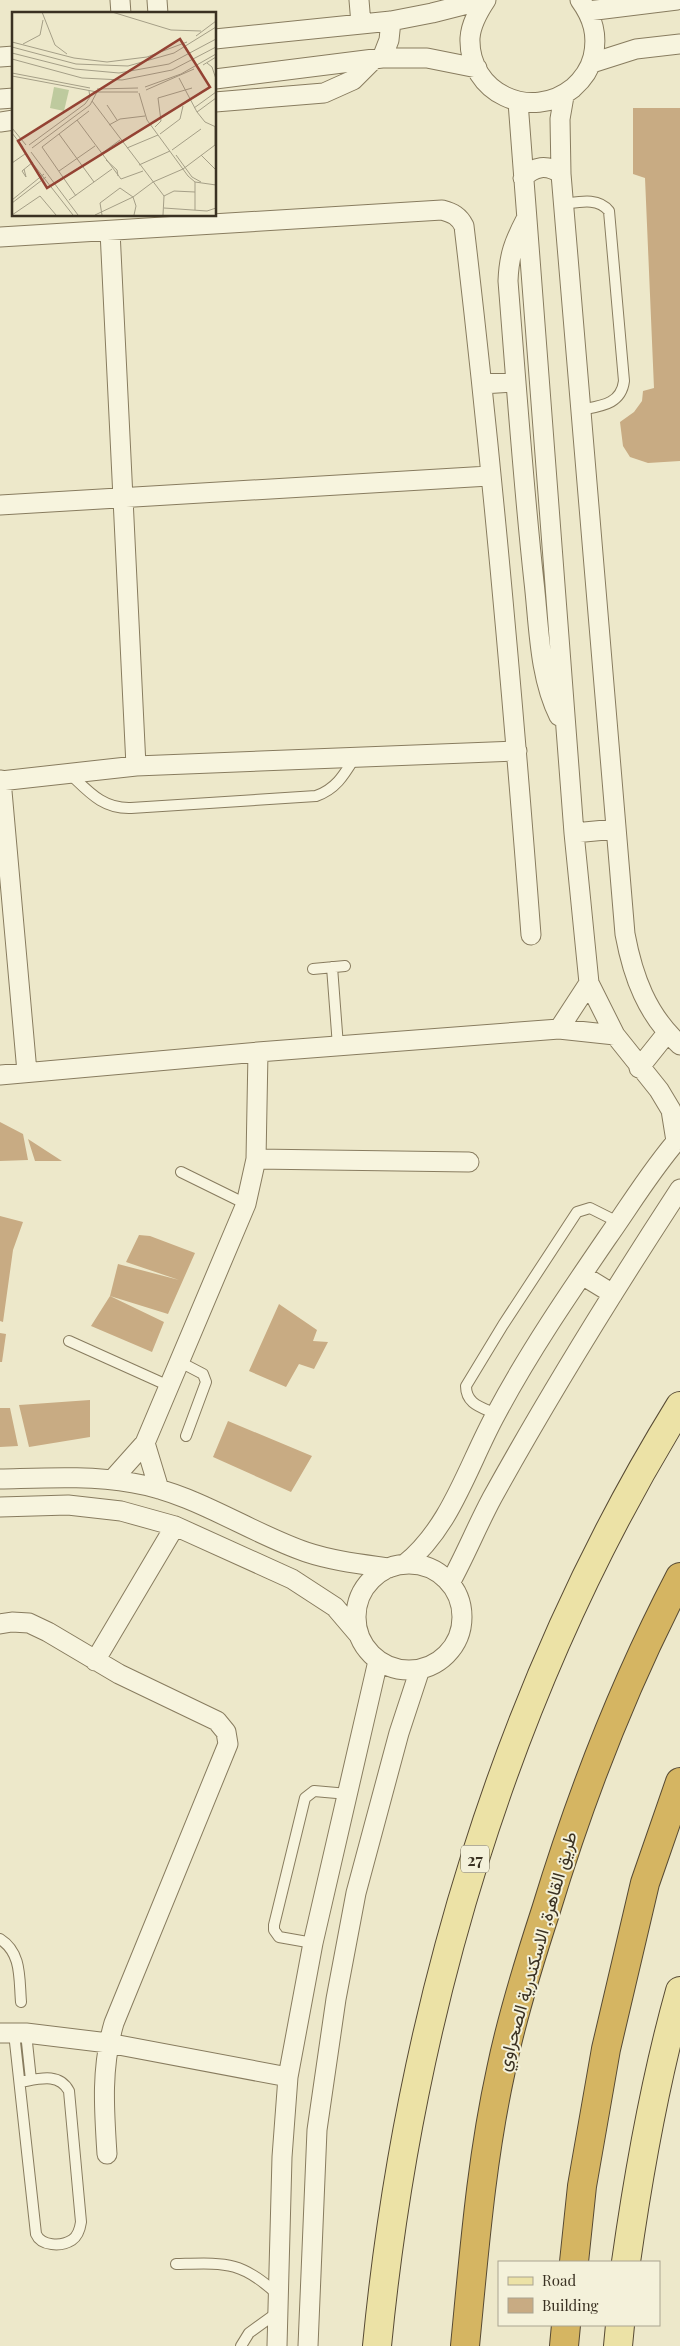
<svg xmlns="http://www.w3.org/2000/svg" width="680" height="2346" font-family="'Playfair Display',Vazirmatn,serif">
  <style>
    .building { fill: #c8ab83 }
    .lines { fill: none; stroke-linecap: round; stroke-linejoin: round }
    .service-casing { stroke: #887c5f; stroke-width: 12 }
    .minor-casing { stroke: #887c5f; stroke-width: 21 }
    .primary-casing { stroke: #574a33; stroke-width: 30 }
    .motorway-casing { stroke: #574a33; stroke-width: 30 }
    .service { stroke: #f7f4de; stroke-width: 10 }
    .minor { stroke: #f7f4de; stroke-width: 19 }
    .primary { stroke: #ece2a6; stroke-width: 28 }
    .motorway { stroke: #d5b562; stroke-width: 28 }
    .labels { text-anchor: middle; dominant-baseline: central; stroke-width: 4; stroke-linejoin: round; paint-order: stroke }
    .shield { fill: #f4f1da; stroke: #726b59; stroke-width: 1 }
    .shield-label { font-size: 16px; font-weight: bold; fill: #3a3122 }
    .street-label { font-size: 18px; fill: #3a3122; stroke: #f4f1da }
    .inset-road { fill: none; stroke: #a59f87; stroke-width: 1 }
    .view { fill: #944233; fill-opacity: 0.15; stroke: #944233; stroke-width: 2.5 }
    .inset-edge { fill: none; stroke: #3a3122; stroke-width: 2.5 }
  </style>
  <rect width="100%" height="100%" fill="#ede8ca"/>
  <path class="building" d="M633 108H680V461L648 463 630 457 623 446 620 422 634 412 642 401 643 391 654 388 645 178 633 174Z
    M0 1122 23 1134 28 1160 0 1161Z
    M28 1139 62 1161H35Z
    M0 1216 23 1222 13 1250 3 1322 0 1321Z
    M139 1235 150 1236 195 1253 168 1314 110 1296 118 1264 179 1280 126 1262Z
    M110 1296 164 1322 152 1352 91 1326Z
    M279 1304 317 1330 313 1341 328 1342 314 1369 299 1364 286 1387 249 1371Z
    M0 1333 6 1334 2 1362H0Z
    M90 1400V1437L29 1447 19 1405Z
    M0 1408H10L18 1446 0 1447Z
    M228 1421 312 1456 291 1492 213 1457Z"/>
  <g class="lines">
    <defs>
      <path id="service" d="M563 204C579 202 598 197 609 211L624 381C621 405 600 406 580 410
        M70 774C89 792 103 809 131 808L316 796C336 789 344 775 355 757
        M332 967 338 1046
        M313 969 345 966
        M181 1172 246 1204
        M69 1341 169 1386
        M180 1362 203 1374 206 1382 186 1436
        M496 1414C481 1407 466 1404 466 1386L503 1325 577 1212 590 1208 618 1222
        M0 1939C22 1953 19 1978 21 2002
        M313 1943 279 1937 274 1930V1925L305 1798 314 1791 348 1794
        M14 2033 36 2234C41 2246 61 2247 72 2240 78 2236 80 2229 81 2222L69 2091C59 2072 38 2079 20 2082
        M26 2033 31 2080
        M176 2264C224 2263 241 2260 278 2295
        M241 2346 249 2333 278 2312"/>
      <path id="minor" d="M120 0 121 14
        M157 0 158 14
        M359 0 361 24
        M486 0C478 12 471 24 470 38 468 93 531 122 573 88 582 80 590 69 593 57 598 35 593 18 580 0
        M588 11 677 0
        M215 39 391 21 432 13 483 0
        M0 57 14 56
        M382 58 389 40 391 21
        M592 63 636 49 680 44
        M215 79 382 58H427L477 68
        M564 96 560 119 561 174 625 934C633 977 647 1015 680 1045
        M0 99 14 98
        M215 102 324 93 353 80 373 60
        M518 102 574 833 589 983 615 1035 659 1090 671 1110 676 1141
        M0 122 14 120
        M523 178C534 166 547 164 561 174
        M526 219C514 242 509 255 508 281 516 381 523 482 534 582 539 625 539 676 559 716
        M110 231 136 766
        M0 237 442 210C453 213 459 216 464 226 492 462 513 698 531 935
        M482 384 516 382
        M0 505 489 476
        M1 780 27 1072
        M0 781 136 766 517 751
        M574 833 616 829
        M559 1029 589 983
        M639 1068 667 1033
        M0 1075 258 1052 559 1029 615 1035
        M256 1159 469 1162
        M582 1275 613 1294
        M145 1443 159 1489
        M0 1479C44 1478 89 1475 133 1483 194 1493 248 1532 306 1552 333 1561 361 1564 389 1568
        M112 1480 145 1443 246 1204 256 1159 258 1052
        M0 1507 68 1505 121 1511 175 1526 292 1579 335 1607 358 1634
        M405 1564C451 1527 468 1465 496 1414 529 1352 568 1295 607 1238 631 1204 653 1167 680 1137
        M356 1617a53 53 0 1 1 106 0a53 53 0 1 1-106 0Z
        M450 1583C465 1556 477 1526 492 1498 550 1393 614 1290 680 1189
        M0 1624 12 1622 29 1623 48 1632 119 1674 217 1721 226 1732 228 1744 114 2023C101 2067 104 2109 107 2154
        M95 1661 175 1526
        M0 2033H26L108 2043 288 2077
        M277 2346 282 2157 288 2077 313 1943 378 1661
        M308 2346 317 2130 336 1999 356 1893 399 1733 420 1669"/>
      <path id="primary" d="M626 2262C639 2170 655 2080 680 1991
        M377 2346C409 2017 505 1689 680 1406
        M618 2346 620 2325"/>
      <path id="motorway" d="M574 2262 582 2186 606 2049 645 1883 680 1782
        M465 2346C474 2254 481 2161 501 2070 512 2016 529 1962 546 1910 581 1795 624 1684 680 1577
        M564 2346 566 2325"/>
    </defs>
    <use href="#service" class="service-casing"/>
    <use href="#minor" class="minor-casing"/>
    <use href="#primary" class="primary-casing"/>
    <use href="#motorway" class="motorway-casing"/>
    <use href="#service" class="service"/>
    <use href="#minor" class="minor"/>
    <use href="#primary" class="primary"/>
    <use href="#motorway" class="motorway"/>
  </g>
  <g class="labels">
    <rect class="shield" x="461" y="1845.5" width="28" height="27" rx="4"/>
    <g class="shield-label">
      <text x="475" y="1859">27</text>
    </g>
    <g class="street-label">
      <text transform="translate(536 1951) rotate(-74)">طريق القاهرة, الاسكندرية الصحراوي</text>
    </g>
  </g>
  <g transform="translate(12 12)">
    <rect width="204" height="204" fill="#ede8ca"/>
    <path d="M42 75 57 78 52 99 38 96Z" fill="#beca9e"/>
    <path class="inset-road" d="M30 0 43 33 55 42M100 0 159 18 189 19M184 24 204 9M0 30 62 46 95 50 135 45 175 30M11 32 28 23 31 8M0 35 64 52 116 54 162 41 204 15M0 41 63 57 107 61 157 52 204 27M0 47 70 66 110 68 160 58 204 35M195 51 200 55 204 67M191 53 204 45M0 61 78 76M0 64 85 80H126M167 66 185 100 193 110 204 115M133 75 169 62 204 42M85 77 126 76M134 78 182 57M127 81 135 108 176 164 183 170 204 173M80 89 152 184 151 203M95 93 105 108M182 96 204 80M185 100 204 86M65 108 109 167 131 159M97 113 108 107 133 104M143 115 149 109 146 86 180 76M0 116 14 133M0 121 11 135M47 122 82 170M148 122 168 107 171 94M17 133 73 92 78 85 77 79M20 136 78 93 85 80M115 136 146 123M160 138 189 117M19 140 66 203M89 142 108 128M14 143 61 203M164 143 180 165 189 170M189 143 204 158M94 148 105 158 106 164M0 151 13 142M127 153 158 139M12 157 14 165 10 159 21 150M47 159 83 134M183 170V198M64 184 30 135 77 99M152 184 162 179 183 180M0 188 32 162M57 188 100 157M0 191 34 165M152 196 195 199 204 196M0 203 28 184 44 203M83 203 121 185 124 194 122 203M90 203 88 191 108 176 121 185 141 170 171 157 203 133V115"/>
    <path class="view" d="M168 27 198 75 35 176 6 129Z"/>
    <rect width="204" height="204" class="inset-edge"/>
  </g>
  <rect x="498" y="2261" width="162" height="65" fill="#f4f1da" stroke="#aaa490"/>
  <rect x="508" y="2277" width="25" height="8" fill="#ece2a6" stroke="#aaa490"/>
  <text x="542" y="2286" font-size="15" fill="#3a3122">Road</text>
  <rect x="508" y="2298" width="25" height="15" fill="#c8ab83" stroke="#aaa490"/>
  <text x="542" y="2311" font-size="15" fill="#3a3122">Building</text>
</svg>
